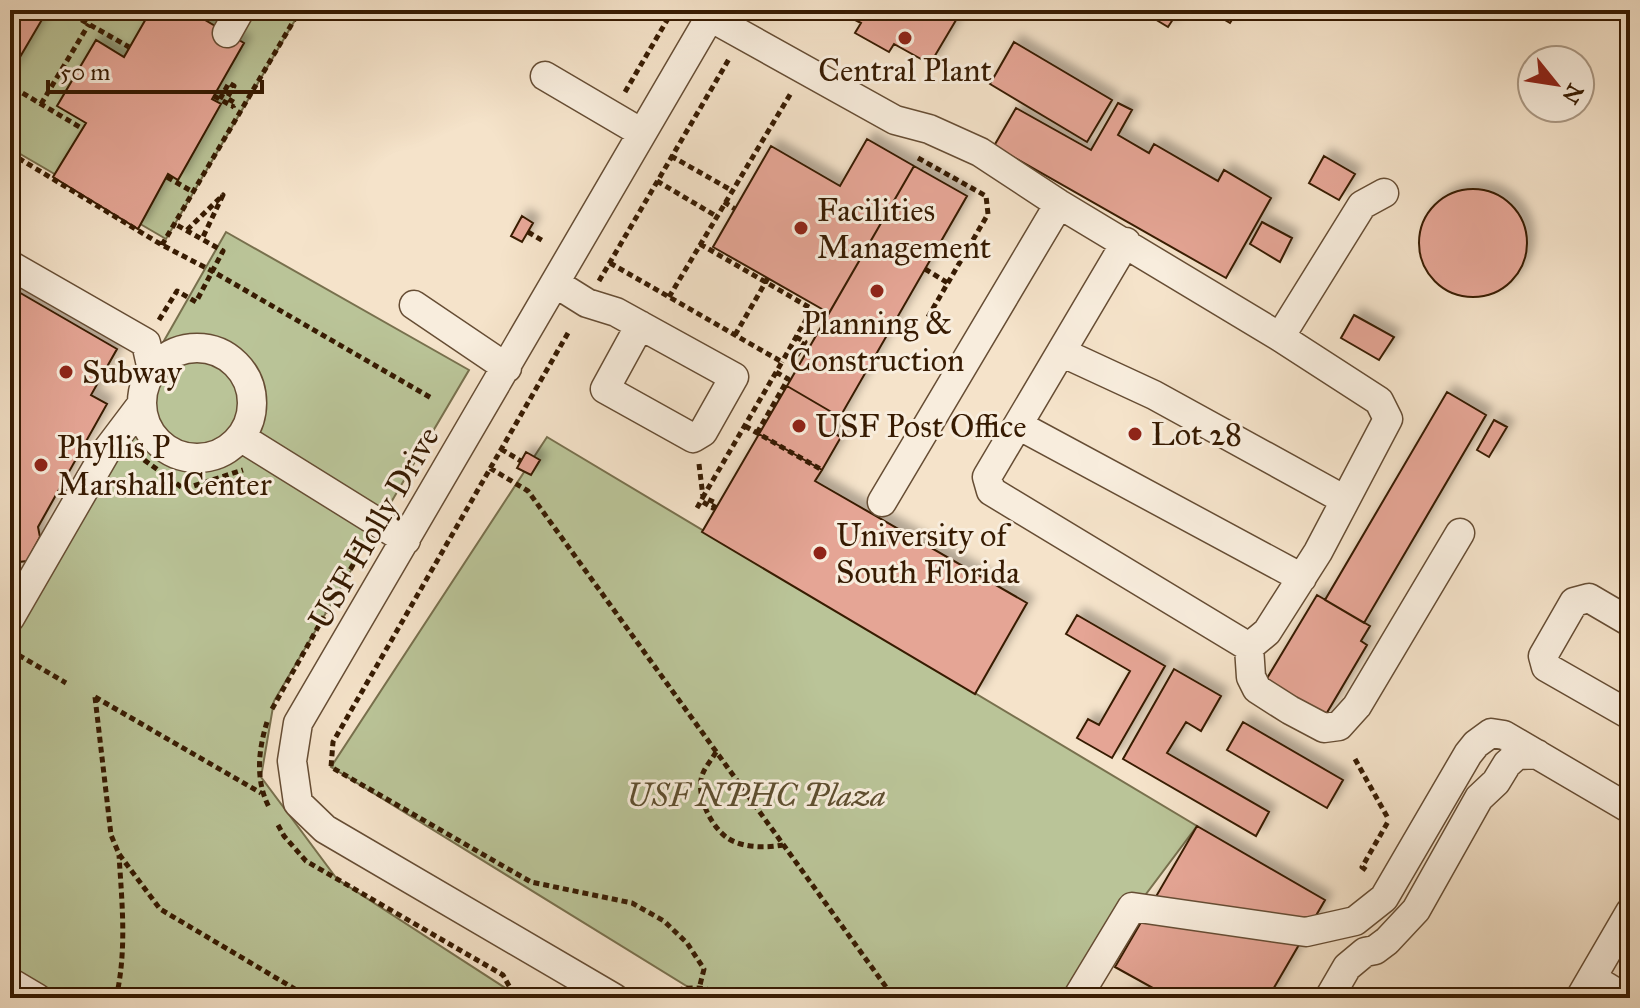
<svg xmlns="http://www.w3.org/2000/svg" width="1640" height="1008" font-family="'IM FELL Great Primer',serif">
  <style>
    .green { fill: #bac498; stroke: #78704d; stroke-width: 2 }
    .building { fill: #e5a595; stroke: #371b02; stroke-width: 2; filter: url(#shadow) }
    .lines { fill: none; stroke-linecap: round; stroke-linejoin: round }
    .minor-casing { stroke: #664d34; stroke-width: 31 }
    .path { stroke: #371b02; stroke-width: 5; stroke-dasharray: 6 4; stroke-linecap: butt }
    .minor { stroke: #f8eddd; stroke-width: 28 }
    .poi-dot { fill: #8f2418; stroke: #f8eddd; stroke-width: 3 }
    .labels { text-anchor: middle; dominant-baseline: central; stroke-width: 6; stroke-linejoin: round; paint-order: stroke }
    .poi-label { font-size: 32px; fill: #371b02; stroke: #f8eddd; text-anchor: start }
    .street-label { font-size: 32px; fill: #371b02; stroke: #f8eddd }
    .park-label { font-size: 32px; font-style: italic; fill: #5e4e2f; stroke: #f8eddd }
  </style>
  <defs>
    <filter id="shadow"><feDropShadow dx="7" dy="-7" stdDeviation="4" flood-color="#0004"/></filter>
  </defs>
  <rect width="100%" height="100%" fill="#f5e3ca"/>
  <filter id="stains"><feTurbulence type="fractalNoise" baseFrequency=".0025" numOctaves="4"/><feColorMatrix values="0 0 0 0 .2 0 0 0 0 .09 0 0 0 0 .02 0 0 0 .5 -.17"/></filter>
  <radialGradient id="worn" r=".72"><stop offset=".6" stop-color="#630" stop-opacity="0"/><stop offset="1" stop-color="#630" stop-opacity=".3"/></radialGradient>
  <path class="green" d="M10 10H301L166 239 10 148Z
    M226 232 469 370 274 701 261 777 337 879 513 993 510 998H50L10 974V611Z
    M547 437 1197 826 1068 998H706L331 767Z"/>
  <path class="building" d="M10 10H59L56 16 47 11 10 74Z
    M151 10H188L244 43 212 99 221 104 178 180 168 174 138 229 53 177 86 123 57 106 96 40 124 57Z
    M836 10H962L930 64 894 44 889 52 855 33 861 23Z
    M1140 10H1179L1168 27Z
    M1208 10H1238L1230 23Z
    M1014 42 1112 100 1087 142 990 84Z
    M1118 103 1132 110 1118 135 1149 153 1154 144 1218 181 1224 170 1271 198 1226 278 994 146 1016 108 1091 150Z
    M867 139 914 166 829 313 713 247 771 146 840 186Z
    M1324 156 1355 174 1339 200 1309 183Z
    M914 166 967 196 840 417 787 386Z
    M1419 243a54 54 0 1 1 108 0a54 54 0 1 1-108 0Z
    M522 216 533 223 522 242 511 236Z
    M1262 222 1292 238 1280 262 1250 244Z
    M10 287 117 349 91 395 107 404 38 527 40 537 27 561 19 562 10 576Z
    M1354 315 1394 337 1379 360 1341 338Z
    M787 386 840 417 831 432 841 437 822 470 759 434Z
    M1447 392 1486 415 1364 623 1325 600Z
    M1494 420 1507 427 1489 457 1477 450Z
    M759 434 822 470 815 481 1027 603 975 694 702 532Z
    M526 452 540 460 531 475 517 468Z
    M1317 595 1370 626 1361 641 1367 645 1322 721 1263 685Z
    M1077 615 1165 666 1112 758 1077 738 1088 719 1099 725 1130 671 1066 634Z
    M1174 669 1221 696 1201 731 1186 722 1167 753 1269 812 1256 836 1123 759Z
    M1243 722 1343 780 1327 808 1227 750Z
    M1197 826 1325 900 1268 998H1122L1153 988 1115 967Z"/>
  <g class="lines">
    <defs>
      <path id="minor" d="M710 17 895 120 929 129 980 152 1059 204 1280 337 1379 401 1388 419 1318 552 1267 632 1249 647 991 491 987 477 1126 242
        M227 33 240 10
        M545 76 642 133
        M10 265 146 343 152 370
        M555 283 587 303 616 312 734 377 703 432 693 438 605 389 640 325
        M414 305 507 368
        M1280 337 1362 205 1384 193
        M142 403a55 55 0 1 1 110 0a55 55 0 1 1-110 0Z
        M1061 352 1154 395 1345 500
        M1018 425 1302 578
        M242 438 406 540
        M882 502 1059 204
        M10 618 107 450 141 405
        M1630 622 1589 598 1574 602 1543 656 1546 667 1630 715
        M1249 647 1251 677 1257 689 1290 710 1324 728 1339 726 1357 706 1460 533
        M1592 978 1625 998
        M10 982 37 998
        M614 998 325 829 298 803 292 761 298 723 714 10
        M1077 998 1132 907 1306 932 1355 921 1384 898 1468 754 1476 744 1491 733 1504 735 1630 809
        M1329 998 1347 967 1365 952 1375 950 1387 941 1416 910 1479 798 1496 782 1507 764 1517 755 1537 754
        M1580 998 1630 912"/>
    </defs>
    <use href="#minor" class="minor-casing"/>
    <path class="path" d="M64 10 129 47
      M14 88 83 129
      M625 92 673 10
      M214 96 234 107
      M220 99 229 83 234 86 227 98 235 103 233 107
      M41 104 89 24
      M10 153 162 245 212 271 433 399
      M671 156 731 190
      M918 158 986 196 988 214 928 317
      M167 177 193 192
      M657 181 716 216
      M724 202 735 209
      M187 230 223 195 202 239
      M528 232 545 242
      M700 244 812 309 782 362
      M162 245 300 10
      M610 263 782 362 703 497
      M925 269 948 283
      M599 281 729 59
      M669 297 791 93
      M159 320 177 291 196 302 223 251 175 224
      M568 333 333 742 331 767 531 882 632 903 664 921 687 943 704 969 699 989
      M735 335 768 278
      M796 337 805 342 793 362 798 365
      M745 426 822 470
      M757 433 788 379 776 372
      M501 449 521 461
      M136 454 184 489 243 470
      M699 464 703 497 701 501 713 508 716 503 703 497
      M490 468 528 491 894 998
      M697 508 701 501
      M10 650 66 683
      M95 697 111 835 119 854 160 909 310 998
      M95 697 261 793
      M272 709 354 563 356 547 353 541
      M267 722C258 751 255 782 270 809
      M716 752C712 759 706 766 703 773 694 793 711 828 729 839 744 848 766 848 783 845
      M1355 759 1389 820
      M278 825 284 836 306 861 503 975 513 993 512 998
      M1366 870 1362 867 1389 820
      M668 995C684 983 715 988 731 998
      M116 998C127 951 122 903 119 855"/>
    <use href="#minor" class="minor"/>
  </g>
  <g class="poi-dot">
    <circle cx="905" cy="38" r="8"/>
    <circle cx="801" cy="228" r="8"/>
    <circle cx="877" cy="291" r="8"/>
    <circle cx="66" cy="372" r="8"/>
    <circle cx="799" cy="426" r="8"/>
    <circle cx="1135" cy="434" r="8"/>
    <circle cx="41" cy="465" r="8"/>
    <circle cx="820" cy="553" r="8"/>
  </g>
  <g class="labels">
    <g class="poi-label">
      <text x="905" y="70" text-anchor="middle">Central Plant</text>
      <text x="817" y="210">Facilities<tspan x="817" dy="37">Management</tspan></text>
      <text x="877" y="323" text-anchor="middle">Planning &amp;<tspan x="877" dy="37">Construction</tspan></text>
      <text x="82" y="372">Subway</text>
      <text x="815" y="426">USF Post Office</text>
      <text x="1151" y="434">Lot 28</text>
      <text x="57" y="447">Phyllis P<tspan x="57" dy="37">Marshall Center</tspan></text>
      <text x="836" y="535">University of<tspan x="836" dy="37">South Florida</tspan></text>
    </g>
    <g class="street-label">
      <text transform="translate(374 528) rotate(-60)">USF Holly Drive</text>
    </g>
    <g class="park-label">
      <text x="756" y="795">USF NPHC Plaza</text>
    </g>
  </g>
  <rect width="1640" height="1008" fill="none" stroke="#f5e3ca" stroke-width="40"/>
  <rect x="12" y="12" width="1616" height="984" fill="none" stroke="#371b02" stroke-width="4"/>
  <rect x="20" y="20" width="1600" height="968" fill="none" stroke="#371b02" stroke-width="2"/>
  <g transform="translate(1556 84) rotate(120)"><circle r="38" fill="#f8eddd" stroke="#ab9985" stroke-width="2"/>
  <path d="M0-6L14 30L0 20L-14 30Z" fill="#8f2418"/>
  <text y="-12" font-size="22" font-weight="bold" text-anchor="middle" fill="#371b02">N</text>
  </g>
  <path d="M48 80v12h214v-12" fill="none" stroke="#371b02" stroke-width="4"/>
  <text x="60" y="80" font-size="24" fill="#371b02" stroke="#f8eddd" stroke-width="6" paint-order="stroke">50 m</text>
  <rect width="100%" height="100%" filter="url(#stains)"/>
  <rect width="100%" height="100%" fill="url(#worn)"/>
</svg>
